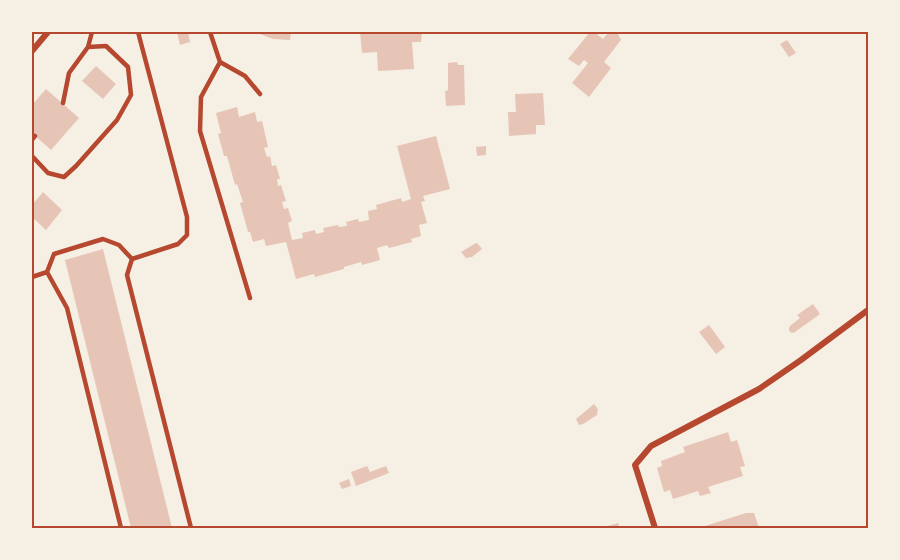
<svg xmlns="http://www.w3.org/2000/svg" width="900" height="560" font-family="'Sofia Sans Condensed',sans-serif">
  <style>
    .building { fill: #e6c5b7 }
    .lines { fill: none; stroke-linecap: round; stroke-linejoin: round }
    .service { stroke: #b5482f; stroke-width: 4.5 }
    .minor { stroke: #b5482f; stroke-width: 6 }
    .neatline { fill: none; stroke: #b5482f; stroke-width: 2 }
  </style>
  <rect width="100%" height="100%" fill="#f6efe4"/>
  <path class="building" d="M177 32H188L190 42 180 45Z
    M255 32H291L290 40 273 39Z
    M360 32H422L421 42H412L414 69 378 71 377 52 362 53Z
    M590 32H594L603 39 609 32H617L621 40 604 62 611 68 589 97 572 83 588 63 584 60 579 66 568 59Z
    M787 40 796 53 789 57 780 44Z
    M457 62 458 65H464L465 105 446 106 445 91 448 90V63Z
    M96 66 116 84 103 99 82 81Z
    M46 89 79 118 51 150 32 133V105Z
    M543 93 545 125H536V134L509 136 508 112H516L515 94Z
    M237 107 239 117 255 112 257 122 262 121 268 147 264 148 267 157 270 156 272 166 276 165 280 179H277L278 186 281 185 286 201 282 202 284 209 288 208 292 221 288 223 292 240 303 238 302 233 315 230 316 234 324 232 323 228 338 225 339 227 347 226 346 222 358 219 359 222 369 220 368 211 377 209 376 205 401 198 402 202 411 199 397 146 436 136 450 189 423 196 425 201 421 202 427 223 419 225 421 236 411 239 412 242 389 248 387 245 377 248 380 260 362 265 361 262 344 267V269L315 277 314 274 296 279 286 242 266 246 264 239 253 242 250 232H248L240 203 243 202 237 184 235 185 227 156H224L218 134 221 133 216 113Z
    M486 146V155L477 156 476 147Z
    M43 192 62 210 46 230 32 217V205Z
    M476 243 478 244 482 249 472 257 466 258 461 252Z
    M103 249 172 528H131L65 260Z
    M813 304 820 314 795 332 792 333 789 331V328L790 326 800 318 797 315Z
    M709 325 725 347 716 354 699 332Z
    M594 404 598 409 597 415 583 424 579 425 576 419Z
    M728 432 731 442 737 440 745 466 740 467 743 476 708 487 711 493 700 496 698 491 673 499 670 490 664 492 657 468 662 466 661 461 685 452 683 447Z
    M367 466 370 472 386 466 389 473 356 486 351 472Z
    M349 479 351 486 342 489 339 483Z
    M746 513H754L759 528H706L705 526Z
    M618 523 620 528H601Z"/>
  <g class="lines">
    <path class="service" d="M138 32 187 217V235L178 244 132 259 127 275 191 528
      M210 32 220 62 245 76 260 94
      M220 62 201 97 200 131 250 298
      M63 103 69 73 88 47 92 32
      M32 140 35 136
      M32 156 48 173 64 177 76 166 117 120 131 95 128 67 106 46 88 47
      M47 272 67 308 121 528
      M32 277 47 272 54 254 103 239 119 245 132 259"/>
    <path class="minor" d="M32 51 48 32
      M655 528 635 465 651 446 759 389 801 360 868 310"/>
  </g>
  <rect width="900" height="560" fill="none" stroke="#f6efe4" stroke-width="66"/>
  <rect x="33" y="33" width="834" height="494" class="neatline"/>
</svg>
